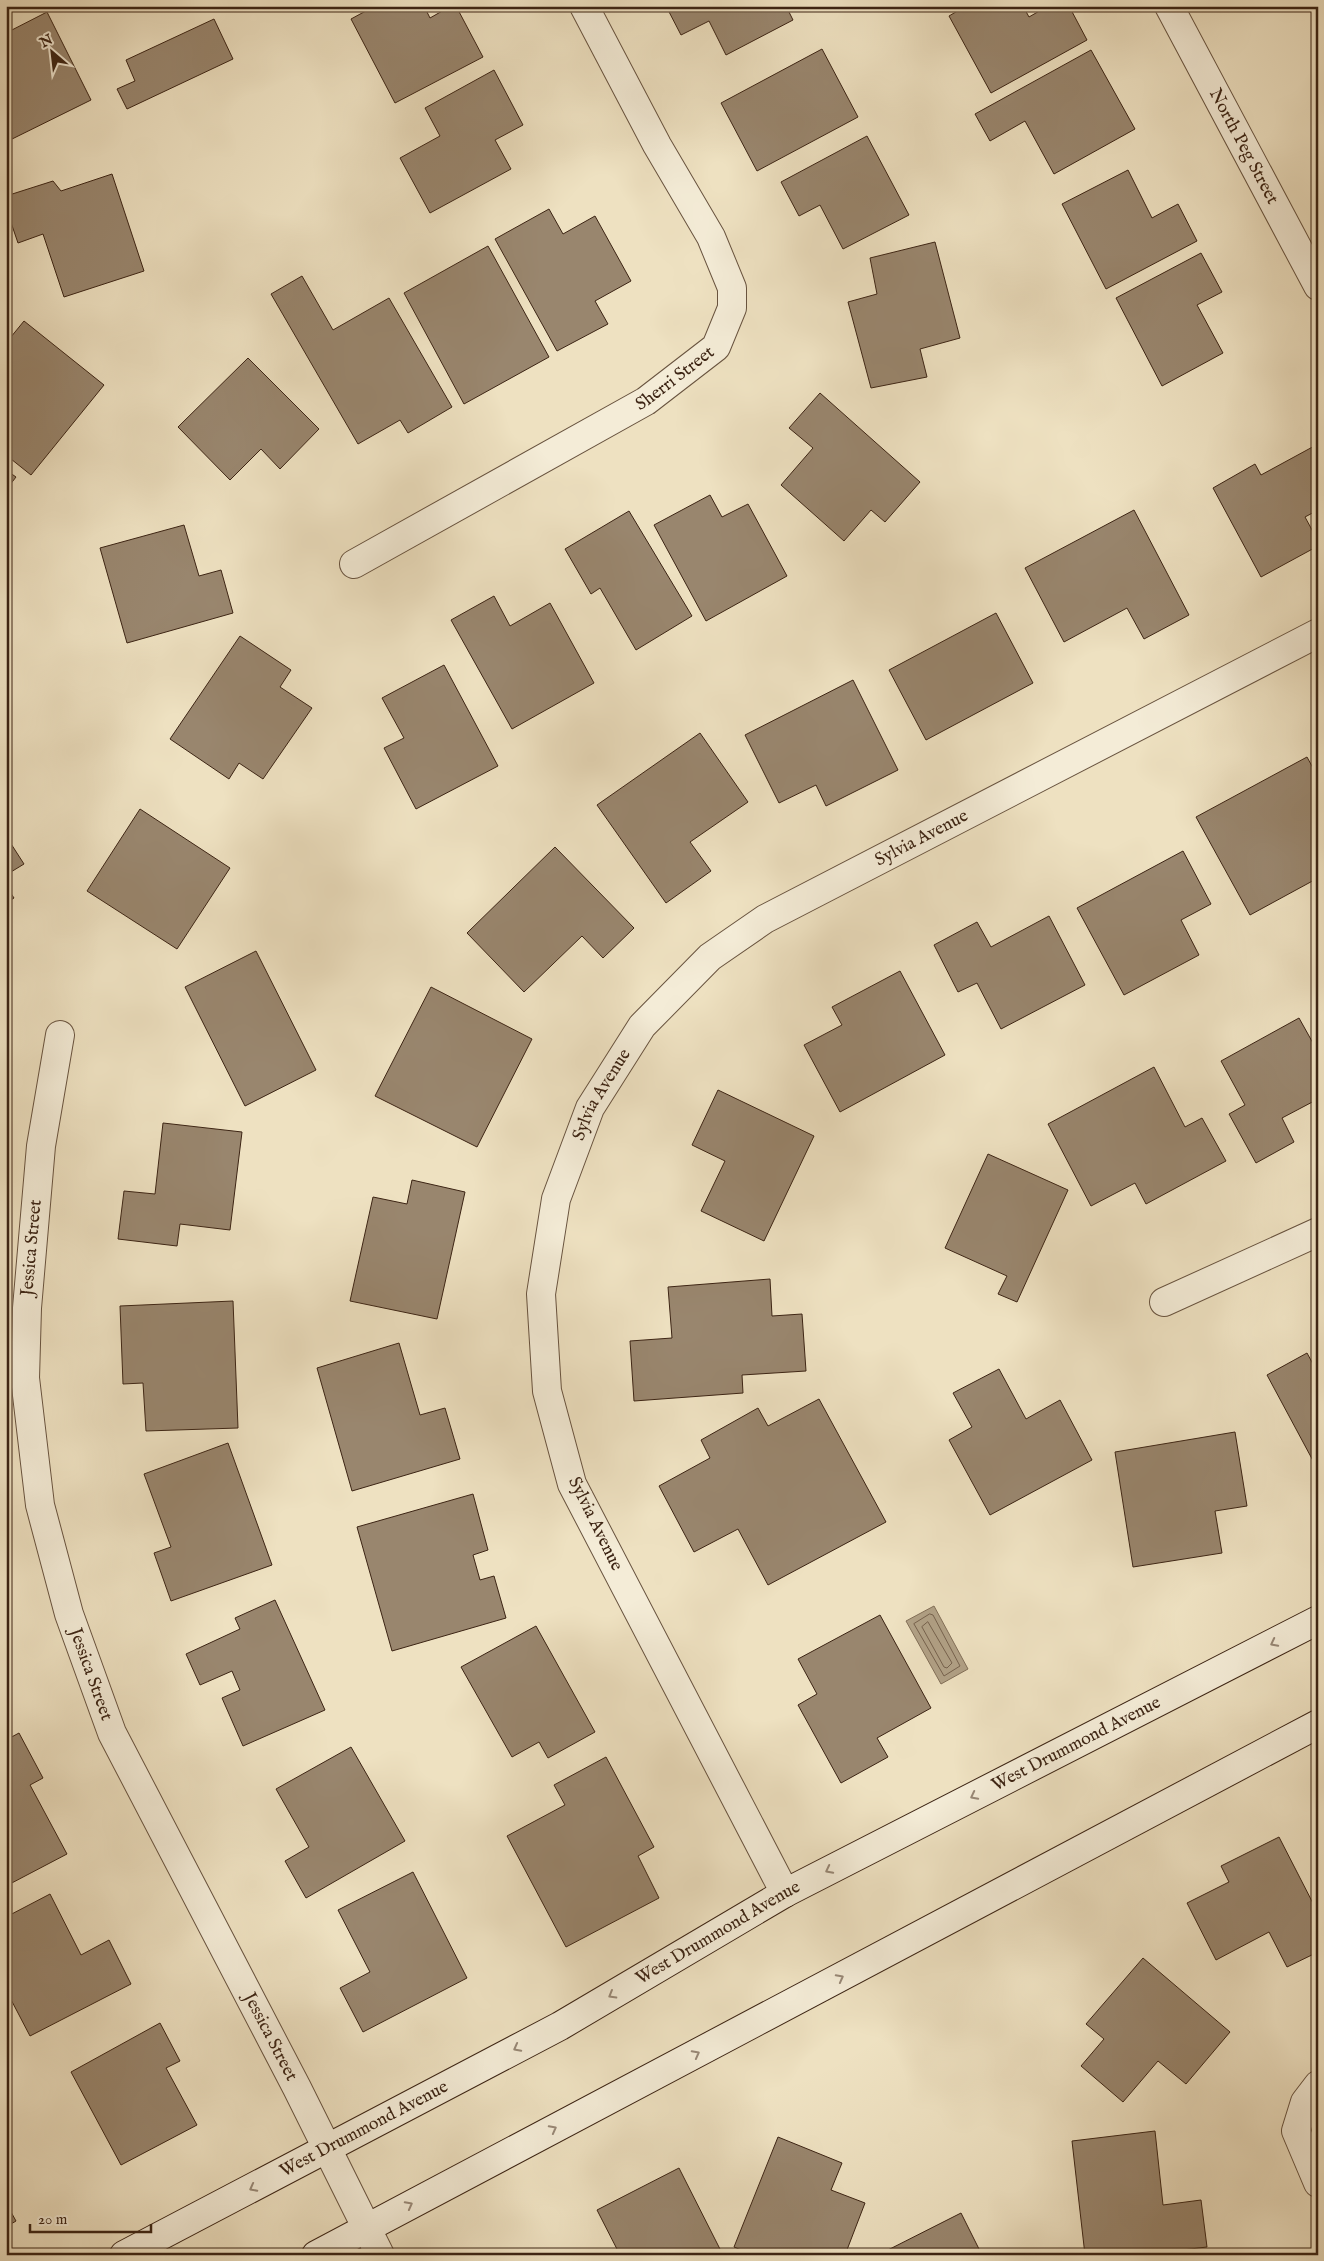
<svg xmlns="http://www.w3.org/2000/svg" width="1324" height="2261" font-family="'IM FELL English',serif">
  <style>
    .water { fill: #b1a186; stroke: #826f58 }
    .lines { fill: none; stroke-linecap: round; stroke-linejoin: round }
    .shore { stroke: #76624d; stroke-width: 1 }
    .building { fill: #99866e; stroke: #3c2414 }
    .minor-casing { stroke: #68533f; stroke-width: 30 }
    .secondary-casing { stroke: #3c2414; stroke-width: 30 }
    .minor { stroke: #f4ecd7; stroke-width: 28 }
    .secondary { stroke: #f4ecd7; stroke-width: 28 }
    .oneway { stroke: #988876 }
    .labels { text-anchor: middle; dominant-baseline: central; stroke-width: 5; stroke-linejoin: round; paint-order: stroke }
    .street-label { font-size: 18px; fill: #3c2414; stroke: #f4ecd7 }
  </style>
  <rect width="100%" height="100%" fill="#eee1c1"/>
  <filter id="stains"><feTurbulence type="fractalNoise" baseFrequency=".004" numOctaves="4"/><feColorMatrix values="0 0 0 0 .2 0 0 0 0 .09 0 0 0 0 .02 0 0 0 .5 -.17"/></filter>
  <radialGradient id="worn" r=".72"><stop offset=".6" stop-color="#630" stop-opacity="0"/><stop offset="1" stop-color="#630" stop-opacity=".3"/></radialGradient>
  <path class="water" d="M934 1606 968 1669 941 1684 906 1621Z"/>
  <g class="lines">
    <path class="shore" d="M930 1614 933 1615 960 1666 944 1676 914 1624Z
      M928 1622 952 1663 947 1668 944 1667 922 1627Z"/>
  </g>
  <path class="building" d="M375 6H424L430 18 451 6H456L483 57 395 103 351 19Z
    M666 6H786L793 20 726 55 709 21 681 35Z
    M966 6H1023L1029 17 1048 6H1069L1087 40 991 93 949 16Z
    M47 12 91 100 6 142V33Z
    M214 19 233 59 127 109 117 89 135 81 126 60Z
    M822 49 858 117 757 171 721 103Z
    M1091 50 1135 129 1054 174 1025 121 990 141 975 114Z
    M494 70 523 125 495 140 511 169 430 213 400 158 440 136 425 108Z
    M867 136 909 215 843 249 820 205 799 216 781 182Z
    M1128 170 1152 218 1178 204 1197 241 1106 289 1062 204Z
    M112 174 144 271 64 297 43 234 18 243 6 208V196L53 181 61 191Z
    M549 209 563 234 595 216 631 281 595 301 608 324 557 351 495 239Z
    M935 242 960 338 920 349 927 377 871 388 848 302 877 294 870 258Z
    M488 246 549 357 464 404 404 293Z
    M1201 253 1222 292 1197 305 1223 353 1162 386 1116 298Z
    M302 276 333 330 389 298 452 407 408 433 400 420 358 444 271 294Z
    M24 321 104 385 31 475 6 455V343Z
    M248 358 319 429 280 469 261 449 230 480 178 427Z
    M820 393 920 482 885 522 871 510 844 541 781 485 813 448 789 428Z
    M1318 444V510L1305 517 1318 541V546L1261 577 1213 488 1255 464 1261 475Z
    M6 470 16 477 6 490Z
    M710 495 722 517 748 504 787 576 706 621 654 525Z
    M1134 510 1189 615 1144 639 1127 608 1064 642 1025 568Z
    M629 511 692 616 636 650 600 588 591 594 565 549Z
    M184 525 199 576 221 570 233 613 127 643 100 548Z
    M494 596 510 626 550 603 594 683 512 729 451 620Z
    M996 613 1033 683 926 740 889 670Z
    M240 636 291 670 280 687 312 708 263 779 239 763 229 779 170 739Z
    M444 665 498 766 416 809 384 748 404 738 382 698Z
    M853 680 898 770 826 806 816 785 779 803 745 735Z
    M700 733 748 802 690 842 711 871 666 903 597 805Z
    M1307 757 1318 777V878L1250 915 1196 817Z
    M140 809 230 868 177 949 87 891Z
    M6 836 24 864 6 875Z
    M555 847 634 928 603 958 582 936 524 992 467 933Z
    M1183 851 1211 904 1181 920 1199 955 1124 995 1077 908Z
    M6 886 14 898 6 903Z
    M1049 916 1085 985 1001 1029 977 983 958 992 934 945 977 922 991 947Z
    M256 951 316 1070 245 1106 185 987Z
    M900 971 945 1055 840 1112 804 1045 842 1025 832 1007Z
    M431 987 532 1039 477 1147 375 1096Z
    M1299 1018 1318 1052V1099L1282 1118 1294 1142 1256 1163 1229 1114 1245 1105 1221 1061Z
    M1154 1067 1185 1127 1202 1118 1226 1161 1146 1204 1135 1183 1091 1206 1048 1124Z
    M718 1090 814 1136 764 1241 701 1211 725 1161 692 1145Z
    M163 1123 242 1132 230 1230 180 1224 177 1246 118 1239 124 1191 155 1194Z
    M988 1154 1068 1190 1017 1302 998 1294 1007 1276 945 1248Z
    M412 1180 465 1192 437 1319 350 1301 373 1197 407 1204Z
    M770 1279 772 1316 802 1314 806 1371 742 1375 743 1393 634 1401 630 1341 672 1338 668 1287Z
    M233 1301 238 1428 146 1431 143 1383 123 1384 120 1306Z
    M399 1343 420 1415 445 1408 460 1459 352 1491 317 1368Z
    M1307 1353 1318 1373V1470L1267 1375Z
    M999 1369 1026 1419 1060 1400 1092 1460 990 1515 949 1440 972 1427 953 1393Z
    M819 1399 886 1522 768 1585 738 1529 694 1552 659 1486 710 1458 701 1440 758 1408 768 1426Z
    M1235 1432 1247 1506 1215 1511 1222 1553 1133 1567 1115 1452Z
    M228 1443 272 1565 171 1601 154 1553 171 1547 144 1474Z
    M473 1494 488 1550 473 1555 480 1580 494 1576 506 1618 392 1651 357 1527Z
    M275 1600 325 1710 243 1746 222 1698 240 1690 232 1671 200 1685 186 1654 240 1629 235 1618Z
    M880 1615 931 1708 877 1738 888 1757 841 1783 798 1705 817 1694 798 1659Z
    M536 1626 595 1732 548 1758 539 1742 512 1757 461 1667Z
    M19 1733 43 1778 30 1785 67 1854 6 1886V1740Z
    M351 1747 405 1841 306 1898 285 1861 309 1847 276 1789Z
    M606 1757 654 1847 638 1856 659 1898 566 1947 507 1836 565 1805 554 1785Z
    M1279 1837 1318 1913V1952L1287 1967 1269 1932 1216 1960 1187 1903 1229 1882 1221 1866Z
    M413 1872 467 1978 363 2032 340 1988 370 1972 338 1910Z
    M50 1894 81 1955 109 1940 131 1984 30 2036 6 1990V1917Z
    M1143 1958 1230 2032 1186 2084 1158 2061 1123 2102 1081 2066 1104 2039 1086 2024Z
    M160 2023 180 2061 166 2068 197 2125 121 2165 71 2072Z
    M1155 2131 1163 2205 1201 2200 1207 2247 1140 2255H1085L1072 2141Z
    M778 2137 842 2163 831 2190 865 2203 845 2255H753L734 2247Z
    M679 2168 723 2255H620L597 2210Z
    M6 2203 16 2221 6 2227Z
    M961 2213 982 2255H878Z"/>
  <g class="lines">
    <defs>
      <g id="minor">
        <path id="s1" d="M1169 6 1318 286"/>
        <path id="s2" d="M354 564 646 401 716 347 732 308V288L711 237 657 145 584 6"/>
        <path id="s3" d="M60 1035 41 1146 27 1308 25 1378 40 1505 69 1614 112 1733 297 2088 380 2255"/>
        <path d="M1164 1302 1318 1232"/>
        <path id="s4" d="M785 1893 572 1484 547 1391 541 1294 556 1199 590 1108 642 1026 710 957 765 919 1318 633"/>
        <path d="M1318 2085 1305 2102 1296 2131 1318 2183"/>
      </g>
      <g id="secondary">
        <path id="s5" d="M124 2255 560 2026 785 1893 1318 1620"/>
        <path d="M316 2255 1318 1724"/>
      </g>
    </defs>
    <use href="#minor" class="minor-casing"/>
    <use href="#secondary" class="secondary-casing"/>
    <use href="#minor" class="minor"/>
    <use href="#secondary" class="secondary"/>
  </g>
  <defs><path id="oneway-chevron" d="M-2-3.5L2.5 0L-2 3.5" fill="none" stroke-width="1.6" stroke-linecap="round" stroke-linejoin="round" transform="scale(1.25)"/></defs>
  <g class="oneway">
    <use href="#oneway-chevron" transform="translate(1274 1643) rotate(153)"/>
    <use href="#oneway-chevron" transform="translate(974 1796) rotate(153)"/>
    <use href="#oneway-chevron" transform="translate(829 1870) rotate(153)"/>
    <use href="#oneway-chevron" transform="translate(840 1978) rotate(-28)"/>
    <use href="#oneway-chevron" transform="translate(612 1995) rotate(150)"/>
    <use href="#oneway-chevron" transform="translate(517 2048) rotate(152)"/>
    <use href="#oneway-chevron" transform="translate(696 2054) rotate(-28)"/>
    <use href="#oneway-chevron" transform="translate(553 2129) rotate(-28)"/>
    <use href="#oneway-chevron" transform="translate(253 2188) rotate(152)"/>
    <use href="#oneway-chevron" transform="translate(409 2205) rotate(-28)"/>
  </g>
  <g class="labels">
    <g class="street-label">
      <text stroke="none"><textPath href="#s1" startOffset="159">North Peg Street</textPath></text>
      <text stroke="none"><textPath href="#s2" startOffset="371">Sherri Street</textPath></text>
      <text stroke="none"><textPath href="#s4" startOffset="1285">Sylvia Avenue</textPath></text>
      <text stroke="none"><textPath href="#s4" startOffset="865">Sylvia Avenue</textPath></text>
      <text transform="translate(32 1248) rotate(-85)">Jessica Street</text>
      <text transform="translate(595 1524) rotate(64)">Sylvia Avenue</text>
      <text stroke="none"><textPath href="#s3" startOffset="650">Jessica Street</textPath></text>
      <text stroke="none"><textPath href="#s5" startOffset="1081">West Drummond Avenue</textPath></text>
      <text stroke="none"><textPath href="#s5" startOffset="676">West Drummond Avenue</textPath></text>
      <text stroke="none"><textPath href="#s3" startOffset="1055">Jessica Street</textPath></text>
      <text stroke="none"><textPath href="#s5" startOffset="271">West Drummond Avenue</textPath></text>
    </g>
  </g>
  <rect width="1324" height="2261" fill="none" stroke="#eee1c1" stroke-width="25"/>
  <rect x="8" y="8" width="1309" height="2246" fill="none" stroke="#3c2414" stroke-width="2.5"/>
  <rect x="12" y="12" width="1299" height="2236" fill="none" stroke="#3c2414"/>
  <g transform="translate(52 52) rotate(332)" stroke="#f4ecd7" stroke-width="4" paint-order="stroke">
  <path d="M0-4L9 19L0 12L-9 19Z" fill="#3c2414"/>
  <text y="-8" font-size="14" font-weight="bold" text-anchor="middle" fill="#3c2414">N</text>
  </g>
  <path d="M30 2224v8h121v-8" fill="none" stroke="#3c2414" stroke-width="2.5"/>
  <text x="38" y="2224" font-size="15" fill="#3c2414" stroke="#f4ecd7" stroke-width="4" paint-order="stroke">20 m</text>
  <rect width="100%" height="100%" filter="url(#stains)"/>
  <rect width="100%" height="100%" fill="url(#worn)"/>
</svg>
